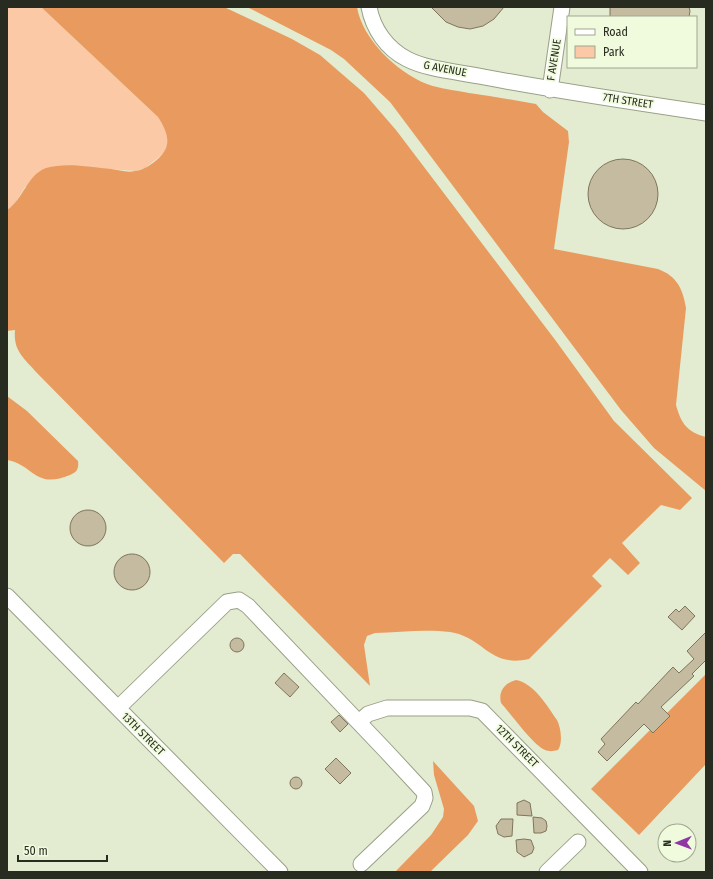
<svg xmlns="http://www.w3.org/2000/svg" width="713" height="879" font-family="'Fira Sans Condensed',sans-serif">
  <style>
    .green { fill: #fbc9a5 }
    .forest { fill: #e99b5f }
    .building { fill: #c5bba0; stroke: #7e755c }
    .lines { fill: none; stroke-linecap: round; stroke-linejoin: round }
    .minor-casing { stroke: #98a086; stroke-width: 17 }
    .minor { stroke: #fff; stroke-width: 15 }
    .labels { text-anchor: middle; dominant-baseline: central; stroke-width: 3.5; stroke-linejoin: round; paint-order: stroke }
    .street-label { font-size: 11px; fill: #282b20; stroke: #f0fadd }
  </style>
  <rect width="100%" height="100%" fill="#e3ecd0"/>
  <path class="green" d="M7 7H41L158 117 166 130 168 143 164 153 145 168 136 171 110 169 25 187 14 205 7 210Z"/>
  <path class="forest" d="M41 7H224L292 39 320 55 364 93 396 130 556 341 614 421 692 498 680 510 661 505 622 543 640 563 628 575 610 558 592 576 602 586 529 659C489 668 484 637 450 632 426 629 400 632 375 633L367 636 364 645 370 686 240 554H233L224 563 37 373C24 358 13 351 15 330L7 331V210C23 200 27 175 46 168 66 162 91 167 111 169 119 170 127 173 135 171 144 170 152 164 159 158 173 145 167 131 158 117Z
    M247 7H357C362 39 398 73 427 84 440 89 455 90 469 93 491 96 513 100 536 104L543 112 568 131 569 142 554 249 658 269C677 276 683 289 686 308L676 405C681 423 687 432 706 437V491L654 448 621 410 390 102 344 59 331 50Z
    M7 396 27 411 78 461C79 469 77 472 70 475 35 490 33 464 7 460Z
    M706 674V764L639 835 591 789Z
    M516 680C534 683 548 707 557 720 561 728 563 743 558 750 553 751 550 752 545 750 533 745 511 714 501 703 498 691 505 683 516 680Z
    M433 761 474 806 478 821 468 835 430 872H395L431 835 443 817 444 809 434 775Z"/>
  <path class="building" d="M431 7H504L494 19 483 26 470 29 458 27 446 22Z
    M610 7H689L690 11 689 17H610Z
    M588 194a35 35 0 1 1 70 0a35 35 0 1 1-70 0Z
    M70 528a18 18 0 1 1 36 0a18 18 0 1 1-36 0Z
    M114 572a18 18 0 1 1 36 0a18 18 0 1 1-36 0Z
    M685 606 695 616 682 630 668 617 676 609 679 612Z
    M706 632V660L692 674 694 676 661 707 670 716 653 733 644 724 607 761 598 752 605 744 601 739 636 702 638 704 673 667 679 673 694 659 687 651Z
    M230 645a7 7 0 1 1 14 0a7 7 0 1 1-14 0Z
    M284 673 299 687 290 697 275 683Z
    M339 715 348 724 340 732 331 722Z
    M336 758 351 773 340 784 325 769Z
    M290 783a6 6 0 1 1 12 0a6 6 0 1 1-12 0Z
    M524 800 530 803 532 816 517 815V803Z
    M533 817 542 818 546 821 547 826 546 831 541 833H534Z
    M501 819H513L512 836 504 837 498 834 496 826Z
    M524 839 531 840 534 848 532 853 524 857 517 852 516 840Z"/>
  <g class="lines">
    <defs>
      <path id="minor" d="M369 7C373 29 387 49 407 59 428 70 461 72 484 77 558 91 632 102 706 113
        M550 90 562 7
        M7 596 280 872
        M118 708 227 602 239 600 248 606 386 751 424 792 425 798 422 806 361 864
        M359 722 368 714 387 708H470L482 711 640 872
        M547 872 578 842"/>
    </defs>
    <use href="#minor" class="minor-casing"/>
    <use href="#minor" class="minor"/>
  </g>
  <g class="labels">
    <g class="street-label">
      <text transform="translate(554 60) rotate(-81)">F AVENUE</text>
      <text transform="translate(445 69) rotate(11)">G AVENUE</text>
      <text transform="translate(628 101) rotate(9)">7TH STREET</text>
      <text transform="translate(143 734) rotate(45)">13TH STREET</text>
      <text transform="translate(517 746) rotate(45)">12TH STREET</text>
    </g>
  </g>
  <rect width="713" height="879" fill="none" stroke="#282b20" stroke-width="16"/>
  <rect x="567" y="16" width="130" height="52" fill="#f0fadd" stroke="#a0a791"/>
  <rect x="575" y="29" width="20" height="6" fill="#ffffff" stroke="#a0a791"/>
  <text x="603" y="36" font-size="12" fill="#282b20">Road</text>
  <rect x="575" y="46" width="20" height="12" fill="#fbc9a5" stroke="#a0a791"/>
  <text x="603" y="56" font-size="12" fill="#282b20">Park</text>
  <g transform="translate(677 843) rotate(269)"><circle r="19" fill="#f0fadd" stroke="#a0a791"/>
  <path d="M0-3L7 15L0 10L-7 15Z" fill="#9037a3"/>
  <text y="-6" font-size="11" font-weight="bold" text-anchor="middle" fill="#282b20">N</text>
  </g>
  <path d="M18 855v6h89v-6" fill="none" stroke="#282b20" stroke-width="2"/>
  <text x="24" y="855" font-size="12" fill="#282b20" stroke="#f0fadd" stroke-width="3" paint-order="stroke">50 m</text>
</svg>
